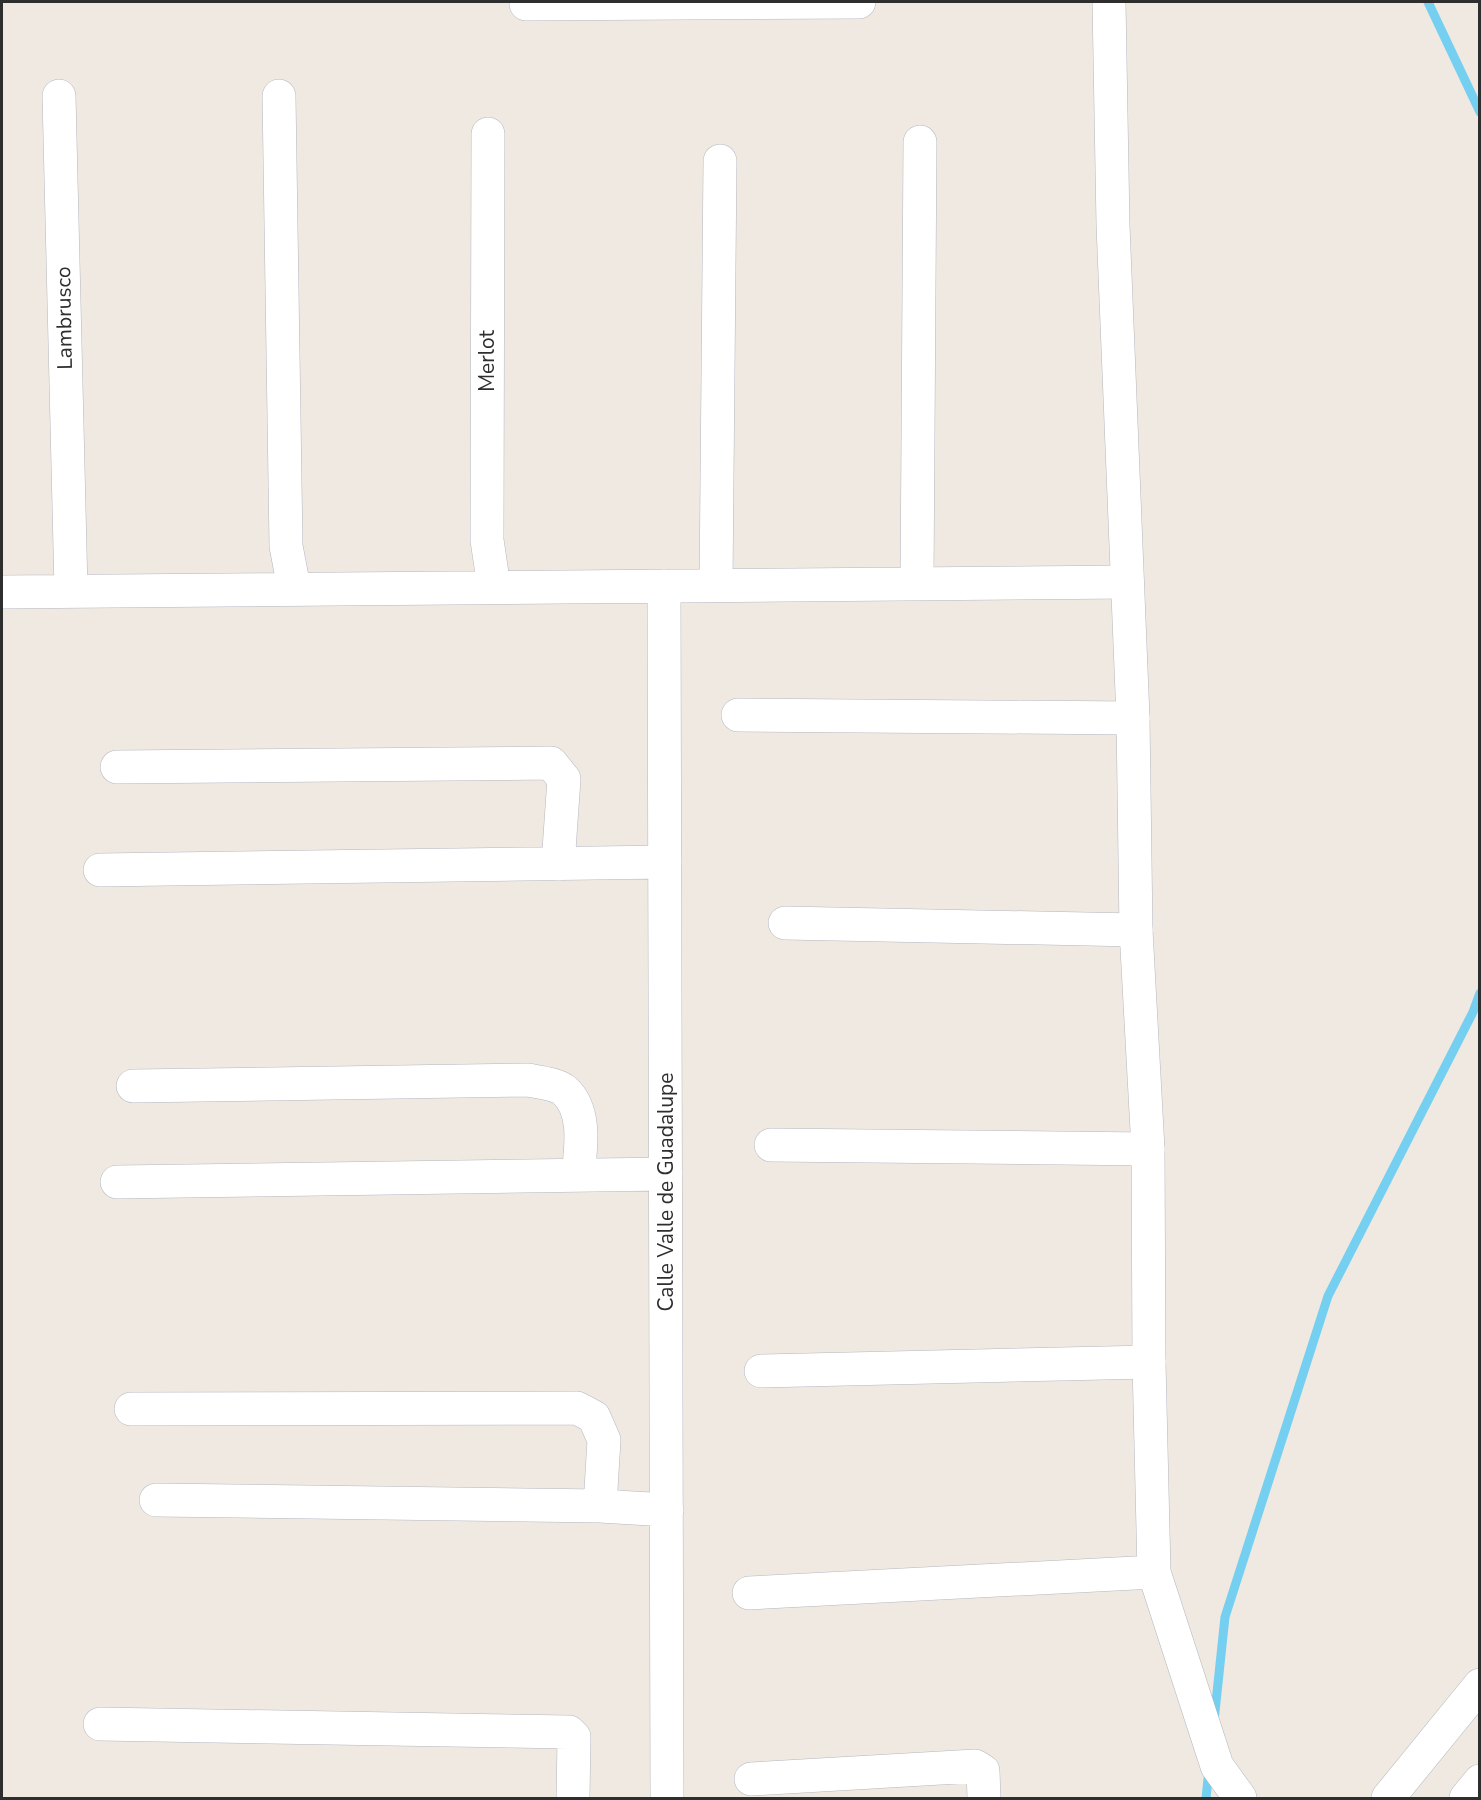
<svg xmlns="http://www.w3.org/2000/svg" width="1481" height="1800" font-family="'Nunito Sans',sans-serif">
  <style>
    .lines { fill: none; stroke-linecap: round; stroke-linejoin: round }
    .stream { stroke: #75cff0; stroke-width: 9 }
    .street-casing { stroke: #b4b7c1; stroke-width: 34 }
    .secondary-casing { stroke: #b4b7c1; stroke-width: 34 }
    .street { stroke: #fff; stroke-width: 33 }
    .secondary { stroke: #fff; stroke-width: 33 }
    .labels { text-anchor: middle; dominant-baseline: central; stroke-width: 4.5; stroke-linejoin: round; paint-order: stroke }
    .street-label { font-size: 21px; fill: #2e2e2e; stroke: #fff }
  </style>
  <rect width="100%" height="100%" fill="#efe9e1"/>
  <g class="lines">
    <path class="stream" d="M1428 2 1480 112
      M1214 1721 1225 1617 1328 1296 1473 1012 1480 993
      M1206 1798 1209 1770"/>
    <defs>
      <path id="street" d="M526 4 859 2
        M59 96 71 590
        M279 96 286 546 294 588
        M488 134 487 540 494 587
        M917 584 920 142
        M716 585 720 161
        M664 586 667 1798
        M2 592 1127 582
        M738 715 1133 718
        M117 767 551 763 564 779 558 864
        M100 870 665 862
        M785 923 1136 930
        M133 1086 528 1080C538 1082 556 1084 564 1090 587 1110 581 1148 578 1175
        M771 1145 1148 1149
        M117 1182 666 1174
        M761 1371 1149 1362
        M131 1409 577 1408 594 1417 604 1440 600 1506
        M156 1500 600 1506 667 1510
        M749 1593 1154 1572
        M100 1724 569 1732 574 1737 573 1798
        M751 1779 975 1766 983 1771 984 1798"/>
      <path id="secondary" d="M1109 2 1113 225 1133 718 1136 930 1148 1149 1149 1362 1154 1572 1217 1766 1240 1798
        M1388 1798 1480 1685
        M1466 1798 1480 1781"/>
    </defs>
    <use href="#street" class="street-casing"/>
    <use href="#secondary" class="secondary-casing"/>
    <use href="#street" class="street"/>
    <use href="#secondary" class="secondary"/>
  </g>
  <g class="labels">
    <g class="street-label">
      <text transform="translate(64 318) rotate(-91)">Lambrusco</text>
      <text transform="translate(487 361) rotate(-90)">Merlot</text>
      <text transform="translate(666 1192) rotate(-90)">Calle Valle de Guadalupe</text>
    </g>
  </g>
  <rect width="1481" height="1800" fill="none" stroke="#2e2e2e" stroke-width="6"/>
</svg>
